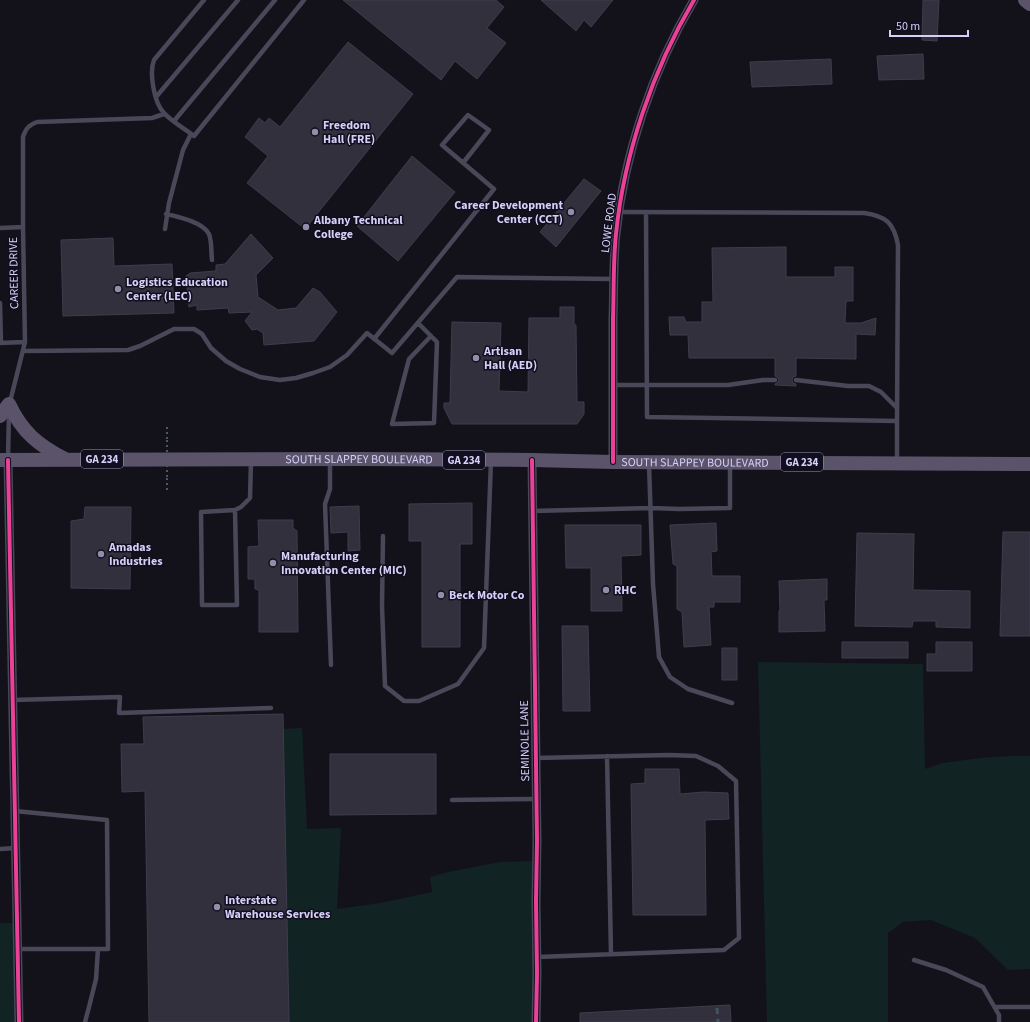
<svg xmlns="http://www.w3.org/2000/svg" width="1030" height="1022" font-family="'Source Sans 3',sans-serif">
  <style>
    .green { fill: #122324 }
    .building { fill: #31303c; stroke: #403c4d }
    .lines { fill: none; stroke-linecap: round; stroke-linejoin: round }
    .path { stroke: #4c5862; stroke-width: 2; stroke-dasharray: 2 3; stroke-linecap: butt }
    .service { stroke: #494859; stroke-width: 4.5 }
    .minor { stroke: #494859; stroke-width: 9 }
    .primary { stroke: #5b536a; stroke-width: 14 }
    .rail { stroke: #435360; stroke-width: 3; stroke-dasharray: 6 5; stroke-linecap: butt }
    .path-bridge { stroke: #4c5862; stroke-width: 2; stroke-dasharray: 2 3; stroke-linecap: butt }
    .cycleway-casing { stroke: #110e1d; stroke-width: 6 }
    .cycleway { stroke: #ea4096; stroke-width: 4 }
    .poi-dot { fill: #918eab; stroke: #110e1d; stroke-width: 1.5 }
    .labels { text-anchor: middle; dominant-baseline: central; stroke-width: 3; stroke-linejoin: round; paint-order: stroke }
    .shield { fill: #110e1d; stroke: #9a96b7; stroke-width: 1 }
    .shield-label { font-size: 11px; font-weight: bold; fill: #d5d0f9 }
    .poi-label { font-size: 12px; font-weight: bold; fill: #d5d0f9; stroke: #110e1d; text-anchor: start }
    .street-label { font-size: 12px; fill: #d5d0f9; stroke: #110e1d }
  </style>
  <rect width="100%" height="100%" fill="#13121a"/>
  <path class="green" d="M758 662 923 664 925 769 943 763 980 758 1008 756H1030V969L1008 970 975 938 931 920 903 922 888 933V1022H767Z
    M302 728 307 829 341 828 337 909 380 903 432 892 430 877 448 872 500 862 536 861V1022H289L283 729Z
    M0 923H17L19 1022H0Z"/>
  <path class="building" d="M343 0H496L504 7 487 28 506 43 477 79 455 61 441 80Z
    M541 0H613L591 27 584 20 576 31Z
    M923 0H939L937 41 922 40Z
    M348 42 413 94 305 229 247 183 268 156 245 137 259 118 265 123 269 118 280 127Z
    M923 54 924 79 879 80 877 56Z
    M831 59 832 84 752 87 750 62Z
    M412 156 455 192 398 261 357 226Z
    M584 179 601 191 556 247 540 232Z
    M251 234 273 258 256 275 258 297 278 310 296 308 313 288 320 292 337 312 314 341 264 345 263 333 257 329 252 330 245 321 252 312 229 313 228 308 197 310V305L189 307 186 276 190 273 216 271V265L225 264Z
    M113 238 114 266 172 264 174 313 63 316 61 240Z
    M786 247V277H835V267H853V301H846L845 323H861L876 318 875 335 856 334V359L796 358V376L793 377 792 380 793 383 796 384V386L775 385V384L777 383 779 380 778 378 775 376V358H689L688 335H670L669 317H684L686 322H702V302H713L712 248Z
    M560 307H574V325H576L577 402H584V414L577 424H452L444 408V403H450L452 322 501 323 499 391 528 392 529 318H560Z
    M472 503V544H460V647H422V541H409V504Z
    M359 506 360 550 348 551V532L331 533 330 507Z
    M85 507H131L130 589 71 588V521L84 519Z
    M258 520H293V528L297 531 298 632H259V590L255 589V579H248V547L259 546Z
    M716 523 717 551 711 552 712 576H740V602H714V607H709L711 645 684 647 682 612 677 609V566L673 564 670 525Z
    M565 525H641V555L621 556 622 611H591V568H566Z
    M1003 532H1030V636H1000Z
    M857 533 914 534 913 590 970 591V628L936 627V621H913L912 627 855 626Z
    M827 579V600H824L825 631 779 632V611H780L779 581Z
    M562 626H588L590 711H563Z
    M842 642H908V658H842Z
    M936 642H972V671H927V654H936Z
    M722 648H737V680H722Z
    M283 714 289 1022H149L145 791 122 792 121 744H144L143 717Z
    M330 754H436V814L330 815Z
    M645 769H679L680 794 704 792 728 793 729 819 705 820 706 915H633L631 784 645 783Z
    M730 1005 731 1022H580V1013Z"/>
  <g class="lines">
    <path class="path" d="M167 427V440
      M167 478V490"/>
    <path class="service" d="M204 0 154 60C149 73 154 103 164 113 171 121 185 129 194 136L304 0
      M156 97 238 0
      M174 121 275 0
      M619 212 864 213C886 216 894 223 898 245L897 421 647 417 646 213
      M166 214C179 217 203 222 209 234 212 242 211 252 212 260
      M23 227V137C26 128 29 125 37 122L152 118 164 114
      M0 228 23 227 25 342 10 402
      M165 229 169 203 183 150 191 134
      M0 303 1 343
      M418 323 437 342 434 423 392 424 409 359 431 336
      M374 339 494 189 442 145 468 115 489 130 463 163
      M0 343 25 342
      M23 351 128 350 140 346 174 329H194L202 334 211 348 226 361 240 369 260 377 280 380 296 378 313 373 330 367 347 355 367 333 392 353 457 277 614 279
      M796 380 848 386H869L881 392 897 408
      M612 385H728L763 380H775
      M897 421V462
      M8 458 9 413
      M330 461V489L325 504 331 665
      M649 464 653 584 659 657 670 677 688 689 732 703
      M235 510 237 605H202L201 512 235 510 241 507 250 498 251 461
      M532 511 651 508 679 509 730 508V463
      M383 536 382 606 385 686 404 701H419L458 684 484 648 491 461
      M13 700 120 697 119 713 271 708
      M607 756 611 954
      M535 758 669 755 696 756 718 766 736 781 739 938 724 950 537 957
      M452 800 536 799
      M15 811 107 820 108 949H18
      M0 849 16 848
      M914 960 946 970 983 987 999 1015V1022
      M995 1007H1030
      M85 1022 89 1007 96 979 98 949"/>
    <path class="minor" d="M8 460 19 1022
      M532 460 537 841 536 901 537 974 536 1022
      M613 462C613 414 613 367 613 319 614 291 613 262 616 234 624 154 653 69 694 0"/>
    <g class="primary">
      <path d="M1025 0 1030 4"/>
      <path d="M0 416 9 404C22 432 38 445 65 459"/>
      <path id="s1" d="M0 460 357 459 532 460 613 462 1030 464"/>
    </g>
    <path class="rail" d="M717 1008 718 1022"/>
    <path class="path-bridge" d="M167 440V478"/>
    <defs>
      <path id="cycleway" d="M8 460 19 1022
        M532 460 537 841 536 901 537 974 536 1022
        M613 462C613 414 613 367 613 319 614 291 613 262 616 234 624 154 653 69 694 0"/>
    </defs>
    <use href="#cycleway" class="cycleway-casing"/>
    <use href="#cycleway" class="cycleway"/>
  </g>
  <g class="poi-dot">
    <circle cx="315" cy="132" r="4"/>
    <circle cx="571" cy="212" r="4"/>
    <circle cx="306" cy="227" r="4"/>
    <circle cx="118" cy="289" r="4"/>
    <circle cx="476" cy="358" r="4"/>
    <circle cx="101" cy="554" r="4"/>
    <circle cx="273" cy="563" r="4"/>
    <circle cx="606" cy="590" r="4"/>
    <circle cx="441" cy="595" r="4"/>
    <circle cx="217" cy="907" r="4"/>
  </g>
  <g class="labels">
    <g class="shield">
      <rect x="81" y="450" width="42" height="18" rx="3"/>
      <rect x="443" y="451" width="42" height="18" rx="3"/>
      <rect x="781" y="453" width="42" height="18" rx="3"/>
    </g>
    <g class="shield-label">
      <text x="102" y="459">GA 234</text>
      <text x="464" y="460">GA 234</text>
      <text x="802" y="462">GA 234</text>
    </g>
    <g class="poi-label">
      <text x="323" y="125">Freedom<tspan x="323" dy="14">Hall (FRE)</tspan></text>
      <text x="563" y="205" text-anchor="end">Career Development<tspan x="563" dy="14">Center (CCT)</tspan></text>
      <text x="314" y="220">Albany Technical<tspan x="314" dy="14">College</tspan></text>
      <text x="126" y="282">Logistics Education<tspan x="126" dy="14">Center (LEC)</tspan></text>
      <text x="484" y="351">Artisan<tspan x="484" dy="14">Hall (AED)</tspan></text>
      <text x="109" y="547">Amadas<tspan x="109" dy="14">Industries</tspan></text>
      <text x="281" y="556">Manufacturing<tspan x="281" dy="14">Innovation Center (MIC)</tspan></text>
      <text x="614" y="590">RHC</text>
      <text x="449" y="595">Beck Motor Co</text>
      <text x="225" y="900">Interstate<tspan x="225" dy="14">Warehouse Services</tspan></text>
    </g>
    <g class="street-label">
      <text transform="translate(609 223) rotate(-83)">LOWE ROAD</text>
      <text transform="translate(14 273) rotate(-91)">CAREER DRIVE</text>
      <text stroke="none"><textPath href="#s1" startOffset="359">SOUTH SLAPPEY BOULEVARD</textPath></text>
      <text stroke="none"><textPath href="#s1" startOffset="695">SOUTH SLAPPEY BOULEVARD</textPath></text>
      <text transform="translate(525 741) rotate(-91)">SEMINOLE LANE</text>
    </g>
  </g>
  <path d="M890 30v6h78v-6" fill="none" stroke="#d5d0f9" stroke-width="2"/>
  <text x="896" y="30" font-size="12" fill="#d5d0f9" stroke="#110e1d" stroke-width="3" paint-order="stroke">50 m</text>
</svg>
